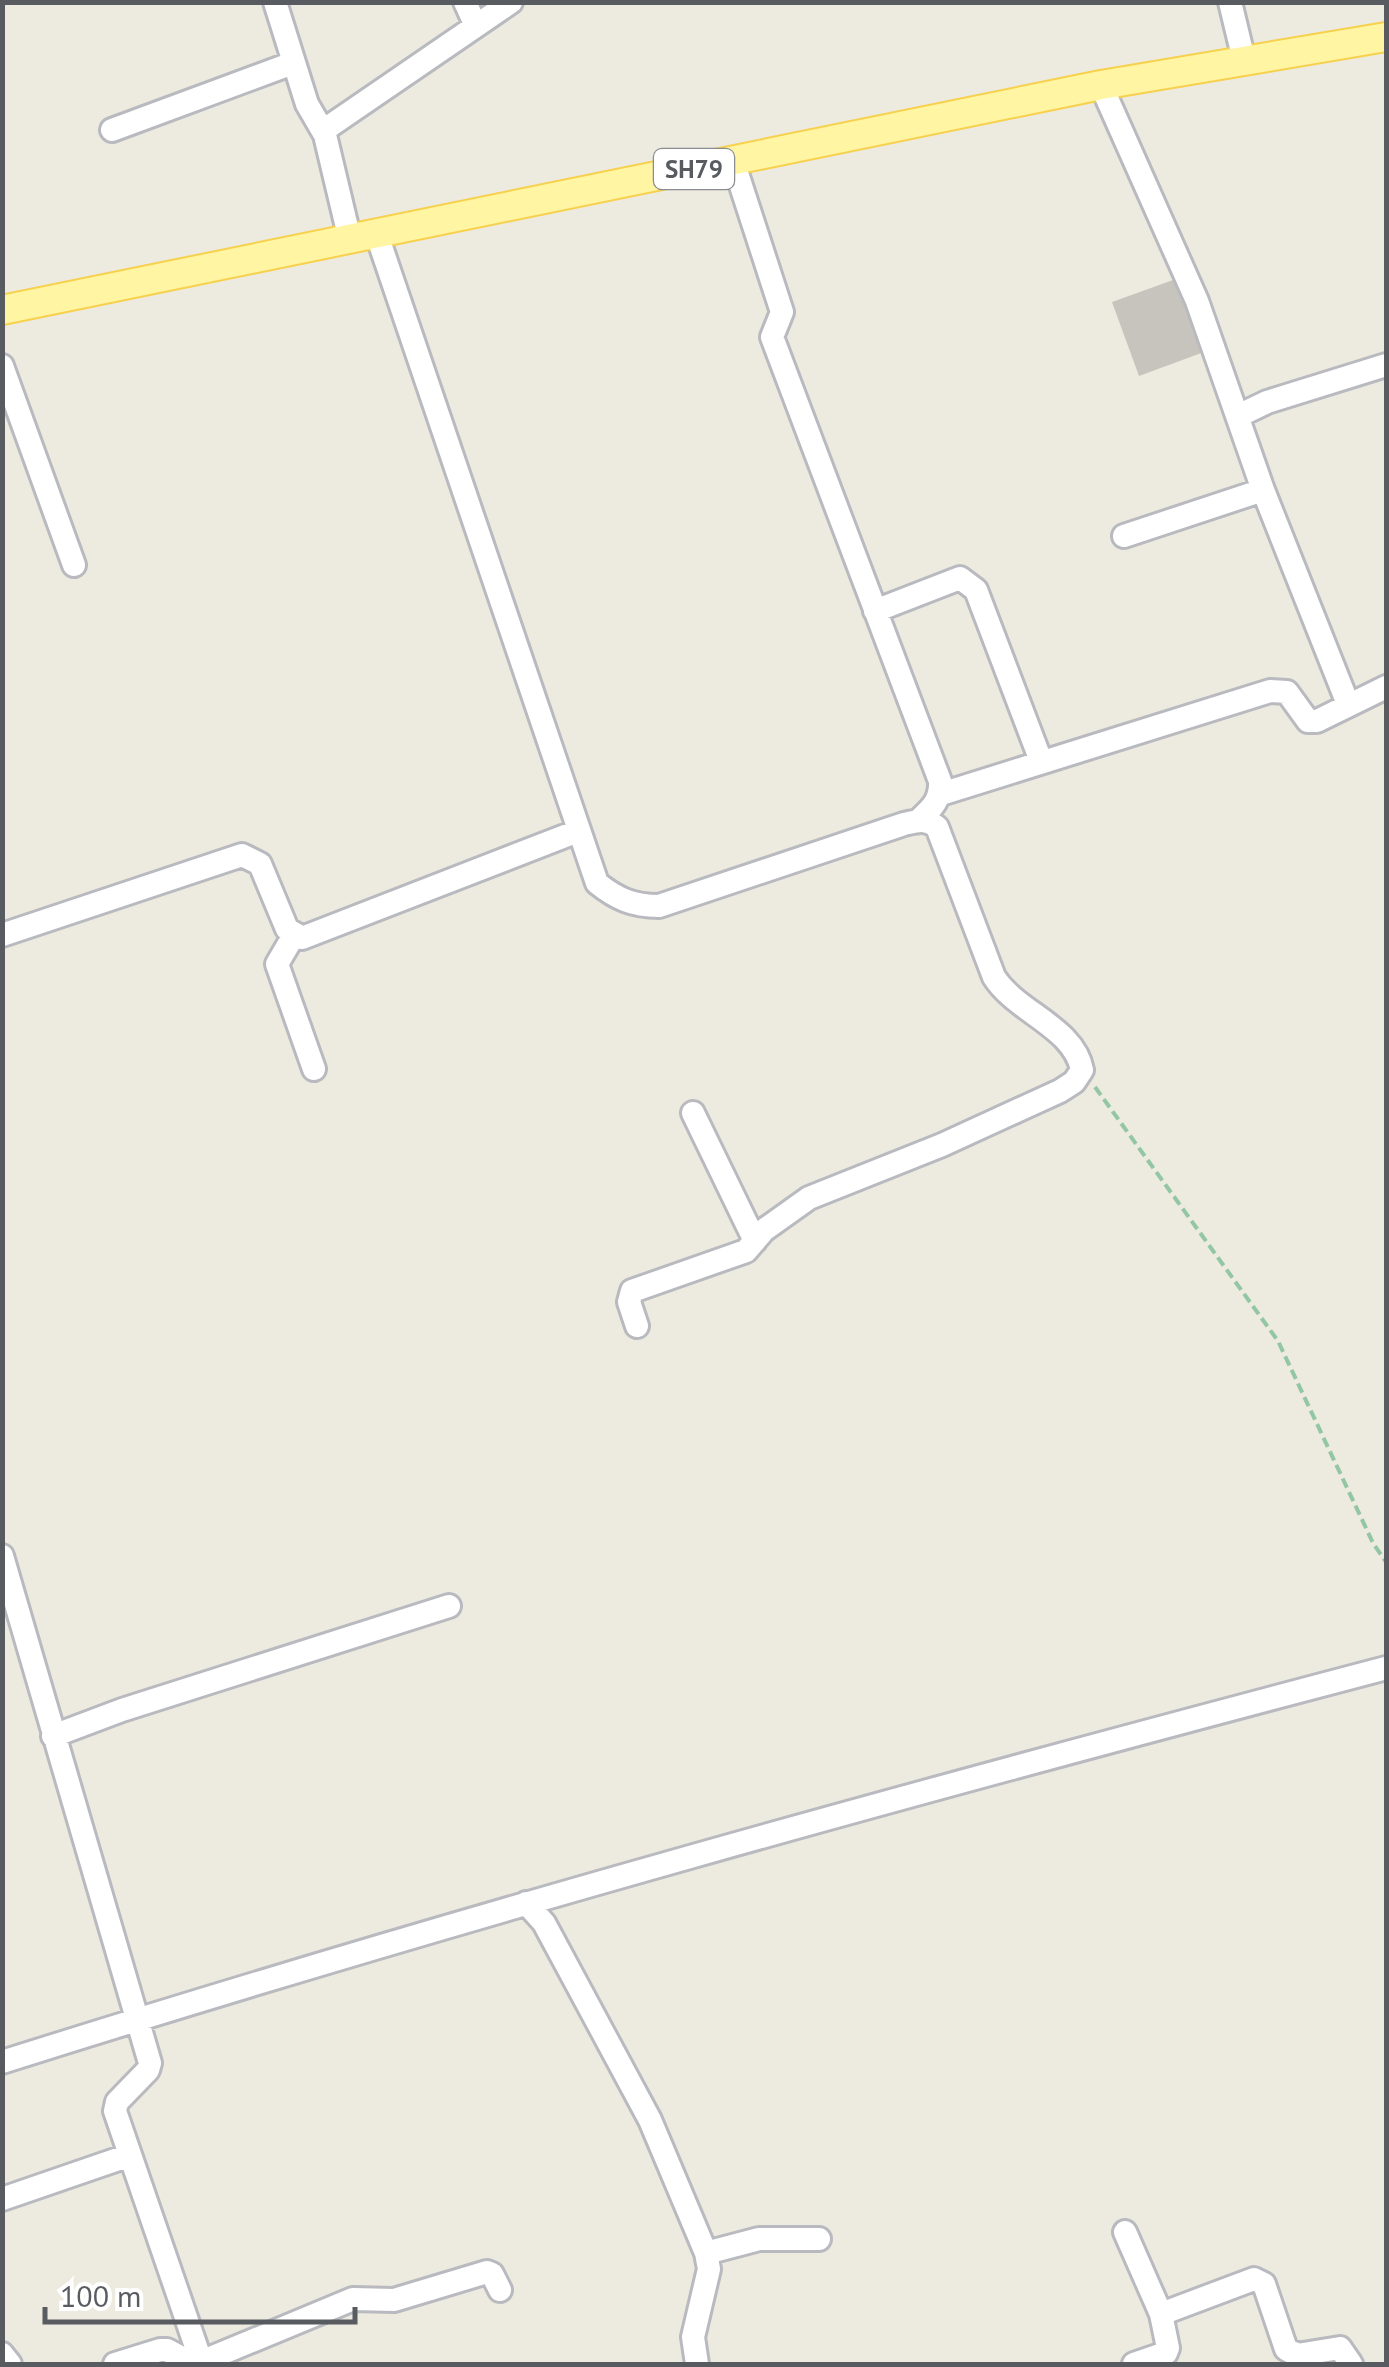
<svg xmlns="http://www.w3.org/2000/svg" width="1389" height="2367" font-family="'PT Sans',sans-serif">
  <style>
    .building { fill: #c7c4bd }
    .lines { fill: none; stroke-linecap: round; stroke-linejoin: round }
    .minor-casing { stroke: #b8babf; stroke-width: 28 }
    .major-casing { stroke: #f7d14d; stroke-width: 32 }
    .path { stroke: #93c7a4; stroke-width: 4; stroke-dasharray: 10 5; stroke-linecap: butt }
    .minor { stroke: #fff; stroke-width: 22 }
    .major { stroke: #fff5a2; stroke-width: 28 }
    .labels { text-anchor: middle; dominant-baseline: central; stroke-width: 8; stroke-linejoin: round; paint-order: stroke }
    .shield { fill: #fff; stroke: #8a8d90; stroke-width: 2.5 }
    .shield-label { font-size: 25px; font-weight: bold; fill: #585c61 }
  </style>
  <rect width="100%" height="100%" fill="#edeadf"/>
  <path class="building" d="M1176 279 1204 352 1139 376 1112 302Z"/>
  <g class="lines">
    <defs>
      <path id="minor" d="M275 2 307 104 325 135
        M465 2 476 26
        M1230 2 1244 60
        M1101 85 1197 301 1263 490 1348 704
        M112 130 293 63
        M733 161 782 312 772 337 940 781C941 800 932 808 919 820
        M377 235 597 883C617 899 633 906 659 906L904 824C917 821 926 818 937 827L994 977C1017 1013 1074 1027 1082 1070L1074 1082 1060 1091 942 1145 809 1198 764 1230 746 1251 632 1291 629 1302 637 1326
        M350 240 325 135 327 128 511 2
        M2 366 74 565
        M1238 416 1267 402 1386 365
        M1124 536 1263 490
        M875 611 960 578 976 590 1041 761
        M941 794 1270 691 1287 692 1308 721H1317L1386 687
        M2 935 242 855 260 864 287 929 302 938 578 831
        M294 935 277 964 314 1069
        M693 1113 755 1241
        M2 1556 150 2063 148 2070 117 2102 115 2111 202 2364
        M53 1736 122 1710 449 1606
        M526 1903 544 1923 650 2120 706 2253 709 2269 693 2337 697 2364
        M2 2062C460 1917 923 1790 1386 1668
        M2 2199 130 2155
        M1125 2232 1161 2314
        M706 2253 759 2239H819
        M2 2354 10 2364
        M201 2362 353 2299 394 2300 487 2272 492 2274 500 2290
        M115 2364 160 2350H167L193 2364
        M1134 2364 1166 2353 1168 2348 1161 2314 1254 2279 1264 2284 1286 2349 1297 2355 1340 2348 1351 2364"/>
      <path id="major" d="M2 310 1101 85 1386 37"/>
    </defs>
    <use href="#minor" class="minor-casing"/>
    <use href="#major" class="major-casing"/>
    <path class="path" d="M1095 1087 1278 1341 1373 1543 1386 1562"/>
    <use href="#minor" class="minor"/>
    <use href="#major" class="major"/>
  </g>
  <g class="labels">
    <rect class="shield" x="654" y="149" width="80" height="40" rx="8"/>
    <g class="shield-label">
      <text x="694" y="169">SH79</text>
    </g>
  </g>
  <rect width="1389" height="2367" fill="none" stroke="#585c61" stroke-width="10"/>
  <path d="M45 2307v15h310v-15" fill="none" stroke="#585c61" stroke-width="5"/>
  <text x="60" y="2307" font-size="30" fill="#585c61" stroke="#ffffff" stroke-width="8" paint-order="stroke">100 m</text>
</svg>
